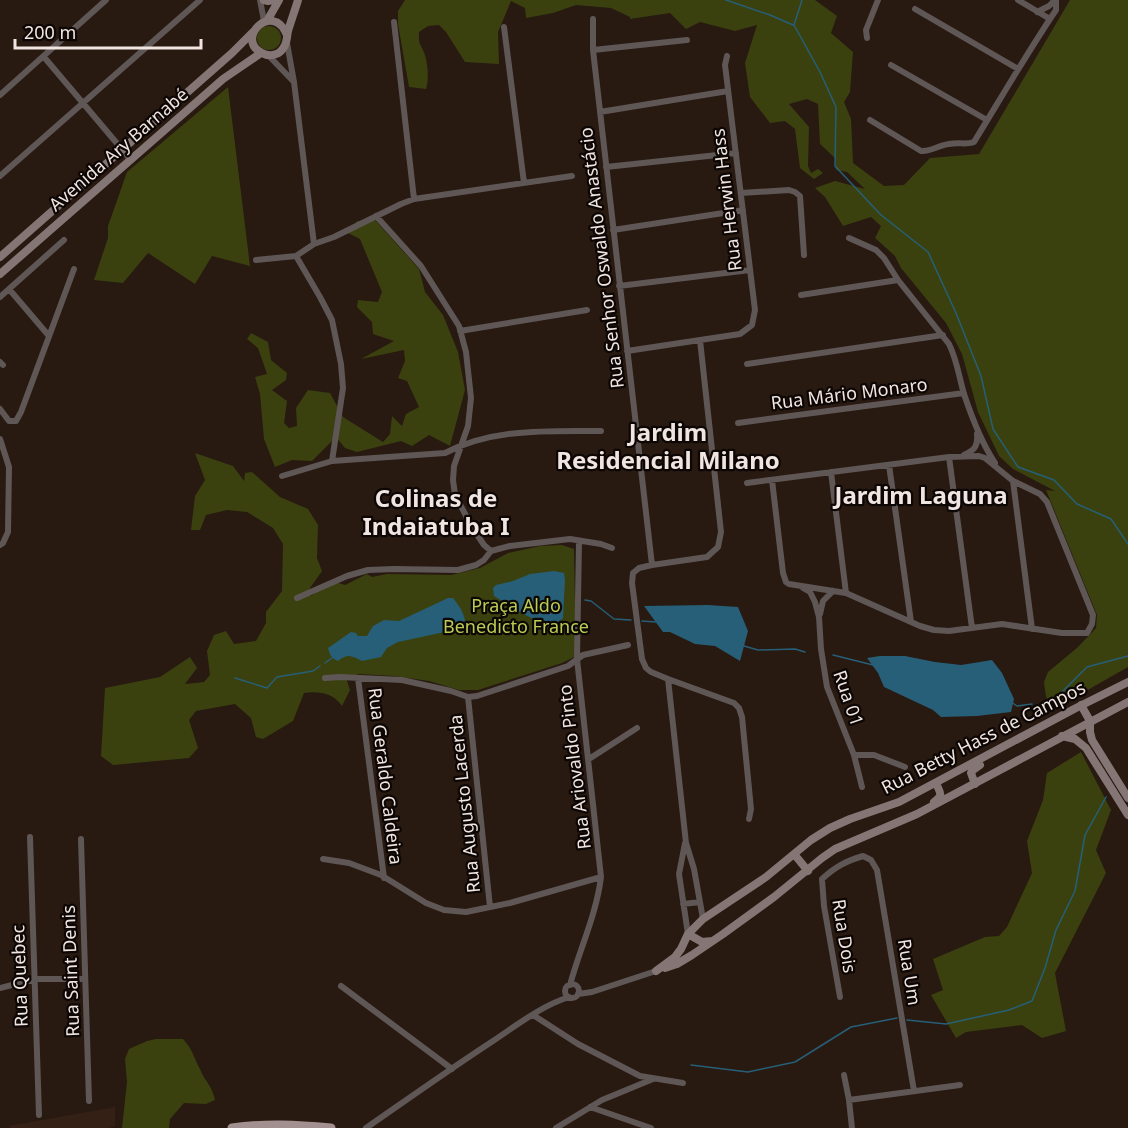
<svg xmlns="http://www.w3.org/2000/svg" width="1128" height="1128" font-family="'Noto Sans',sans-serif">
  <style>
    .built { fill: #352015 }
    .green { fill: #3a410f }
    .water { fill: #265f77 }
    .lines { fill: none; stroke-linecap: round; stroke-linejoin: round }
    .stream { stroke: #265f77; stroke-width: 1.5 }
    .street { stroke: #5f5656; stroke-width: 6 }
    .secondary { stroke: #857676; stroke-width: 8 }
    .primary { stroke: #a28f8f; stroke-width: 9 }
    .labels { text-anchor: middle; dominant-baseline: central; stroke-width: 4.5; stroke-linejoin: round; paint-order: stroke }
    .street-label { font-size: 18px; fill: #f0e5e0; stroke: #0c0604 }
    .park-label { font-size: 18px; fill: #bacd53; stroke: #0c0604 }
    .district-label { font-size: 24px; font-weight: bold; fill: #f0e5e0; stroke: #0c0604 }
  </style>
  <rect width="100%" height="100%" fill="#281911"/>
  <path class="built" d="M115 1107V1126L109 1128H10L9 1126Z"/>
  <path class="green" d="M405 0H815L837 16 831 33 853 52 850 92 844 102 851 119 853 163 884 186 904 185 930 158 979 154 1070 0H1128V667L1056 708 1046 697 1044 682 1048 672 1078 647 1096 628 1097 615 1046 490 1055 491 1013 469 999 456 978 412 962 354 946 323 901 268 895 256 875 238 881 226 871 217 843 226 825 197 815 188 835 181 865 189 847 172 836 170 835 158 820 144 818 104 807 99 789 104 809 127 808 166 811 173 818 169 823 173 814 179 800 168 795 129 785 121 770 123 750 97 745 63 757 25 735 31 700 22 686 29 670 13 630 19V17L611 8 576 5 553 13 526 18 525 8 511 1 498 32 499 64 465 62 446 32 439 25 428 26 419 32C418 46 421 43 425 55 428 65 429 80 426 89L409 87 398 24V11Z
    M257 38a12 12 0 1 1 24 0a12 12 0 1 1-24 0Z
    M228 87 250 266 212 256 195 284 148 253 123 283 94 280 108 238V226L127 172Z
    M375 220 419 269 425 292 443 315 458 352 465 390 450 446 429 435 412 446 401 441 357 452 345 448 336 437 312 461 292 460 275 467 264 439 260 394 255 377 267 374 258 348 247 339 251 333 268 342 271 360 287 373 286 380 272 390 287 401 284 423 289 428 297 426 296 408 308 390 330 393 343 417 383 442 390 434 392 416 402 426 406 414 419 407 407 381 398 378 405 361 404 350 361 359 394 341 373 334 372 322 357 307 358 300 378 302 382 292 360 239 348 233 357 221Z
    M195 453 233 466 244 481 245 473 252 472 280 497 308 509 318 525 317 558 322 571 310 588 311 596 332 581 345 585 367 574 372 577 387 574 451 575 480 568 508 553 540 546 562 545 574 549 576 656 562 663 478 690H459L429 681 394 676 359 674 346 678 350 690 342 706C333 693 319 691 304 693L293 721 263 739 256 737 251 718 235 704 196 711 189 720 198 748 189 758 113 765 101 756 105 688 160 677 190 657 197 668 185 684 204 682 210 675 207 651 214 635 226 631 234 644 256 641 266 623V612L282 591 283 544 273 528 247 512 227 510 206 515 200 530H191L195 496 205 480Z
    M1081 752 1111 810 1096 850 1106 873 1055 973 1066 1031 1042 1038 1022 1025 966 1032 956 1038 931 995 943 990 933 959 985 937 999 936 1007 927 1032 873 1027 841 1043 800 1047 773Z
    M156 1039H183C192 1048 194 1058 200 1069 205 1082 212 1085 215 1100L206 1104 184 1103 170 1119 169 1128H122L127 1082 125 1059 129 1049 147 1041Z"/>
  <path class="water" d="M554 571 564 573 565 580 563 618C561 620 557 623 555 623 539 627 508 604 494 596L493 588 496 585 513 581 530 574Z
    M448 598H453C461 608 467 617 465 630L440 633 398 642 387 648 381 657 362 661C352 656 348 653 338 661 331 658 330 655 328 648L351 632 356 633 358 636H367L373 626 384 620 399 621Z
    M708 605 738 607 748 631 740 661 715 646 695 644 670 632H663L644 606Z
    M880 656H905L935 662 961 665 992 660 1002 673 1014 699 1011 712 977 716 941 717 933 710 884 687 878 673 867 658Z"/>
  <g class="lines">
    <path class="stream" d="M726 0 770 15 793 25
      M802 0 794 25 820 72 836 107 835 166 881 215 928 252 956 313 981 376 993 429 1018 467 1054 480 1077 504 1111 519 1128 544
      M585 600 591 601 614 619 631 620
      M642 621 656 622
      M744 646 758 650 795 649 805 652
      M833 655 873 665
      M325 663 332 658
      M235 678 267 688 277 677 313 671 320 666
      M1048 701 1054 700 1087 667 1128 656
      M1011 702 1017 706 1032 704
      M907 1020 946 1024 1009 1010 1032 1001 1045 968 1056 930 1075 891 1085 835 1106 797
      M691 1065 748 1072 795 1062 851 1027 897 1018"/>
    <path class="street" d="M260 0 264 21
      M1018 0 1050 19
      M915 9 1018 69
      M1037 12 1049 6 1055 0
      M593 19V50L652 565
      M394 22 414 199
      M504 27 524 183
      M867 38 866 30 878 0
      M287 43 294 82 314 244
      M593 50 687 40
      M268 55 293 81
      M44 57 131 160
      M891 65 987 120
      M0 95 106 0
      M600 112 728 91
      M870 120 921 151C931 152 939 145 949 144 958 142 966 145 974 142 1001 98 1027 53 1056 10V0
      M606 167 736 153
      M0 176 200 0
      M741 193 789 190 795 192 800 196 804 255
      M376 216 421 266 459 326 466 352 471 398 468 426 454 466 453 480 455 495 472 527 484 545 491 551
      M613 230 743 210
      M849 238 876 250 884 258 898 280 949 344C957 360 959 377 964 394 972 418 981 442 995 463
      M296 256 320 297 332 320 341 364 343 388 332 461
      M256 260 296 256 314 244 334 237 401 204 414 199 572 176
      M619 286 750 270
      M9 289 64 240
      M801 295 898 280
      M0 297 9 289 49 336
      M460 331 587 310
      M700 340 721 532 718 547 707 557 652 565 639 568 633 573 632 583 642 659 646 668 651 672 668 679 734 703 739 708 742 717 751 809 749 819
      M627 351 740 334 752 325 755 310 725 65 727 56
      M0 362 3 365
      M747 364 943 335
      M0 409 9 421H16L21 412 74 269
      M738 423 964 393
      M0 439 9 467 8 532 3 543 0 545
      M964 455C975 450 978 446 977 434
      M949 457 972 628
      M889 465 911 622
      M831 472 846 593
      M282 476 332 461 445 453C493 428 548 431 601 431
      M1013 481 1032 629
      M747 483 949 457 979 456 985 458 1013 481 1040 494 1047 502 1093 615 1092 624 1087 633H1062L1002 624 949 631 934 630 920 626 846 593 789 584 786 582 783 573 772 480
      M803 588 810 592 815 602 819 617 821 649 827 687 854 755 862 787
      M297 598 347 576 368 570 394 569 458 570 476 565 484 560 491 551 510 546 570 539 601 544 612 548
      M820 614 823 601 833 591
      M325 678 340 677 402 680 451 691 468 697 477 696 568 666 583 655 628 645
      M358 678 384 878
      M668 679 686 843 694 869 703 919
      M468 697 490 907
      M854 755H874L905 767
      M589 759 637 728
      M30 837 39 1115
      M81 839 89 1101
      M685 843 679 874 688 934
      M323 859 349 863 381 875 426 903 444 910 466 912 510 903 601 877
      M683 904 700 902
      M565 991a7 7 0 1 1 14 0a7 7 0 1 1-14 0Z
      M570 985C580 948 596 916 601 877L577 659 579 542
      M341 986 452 1069
      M0 988 35 979H84
      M578 994 592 992 656 971
      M840 997 824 906 822 879C835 867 846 861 863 856L871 860 877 870 914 1091
      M533 1015 578 1044 640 1076 683 1083
      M844 1075 849 1100 852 1128
      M849 1100 960 1085
      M590 1107 651 1128
      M366 1128C408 1099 450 1069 493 1041 517 1025 541 1006 569 997
      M556 1128 602 1100 653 1079"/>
    <path class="secondary" d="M264 0 268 1 274 0
      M267 21 279 0
      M287 35C273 0 234 39 262 53 267 56 275 56 280 52 282 50 284 48 285 45 287 41 287 36 288 31 291 21 295 10 298 0
      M0 257 232 53 253 32
      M0 274 223 79 261 53
      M1081 705 1090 721V732L1092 740 1128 798
      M1062 736 1075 739 1086 748 1128 815
      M975 784 971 773 973 770 980 765
      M934 802C944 795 940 793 936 783
      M794 854 808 871
      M688 934 702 942 712 941
      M665 968 677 964 692 955 723 934 774 897 822 858 835 849 917 814 1128 702
      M656 971 675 957 681 949 688 934 703 919 766 877 811 840 830 828 850 819 899 802 1076 708 1128 682"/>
    <path class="primary" d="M232 1128C265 1123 298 1125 331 1128"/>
  </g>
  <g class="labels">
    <g class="street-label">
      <text transform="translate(118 149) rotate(-41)">Avenida Ary Barnabé</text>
      <text transform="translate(726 200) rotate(-97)">Rua Herwin Hass</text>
      <text transform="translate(601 258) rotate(-97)">Rua Senhor Oswaldo Anastácio</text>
      <text transform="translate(849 393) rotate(-7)">Rua Mário Monaro</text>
      <text transform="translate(849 698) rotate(71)">Rua 01</text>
      <text transform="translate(983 737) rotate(-27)">Rua Betty Hass de Campos</text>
      <text transform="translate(574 767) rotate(-97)">Rua Ariovaldo Pinto</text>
      <text transform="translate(386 776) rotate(83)">Rua Geraldo Caldeira</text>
      <text transform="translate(464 804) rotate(-96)">Rua Augusto Lacerda</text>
      <text transform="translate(845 936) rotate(81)">Rua Dois</text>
      <text transform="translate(70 971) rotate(-92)">Rua Saint Denis</text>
      <text transform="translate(910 972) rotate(81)">Rua Um</text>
      <text transform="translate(19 976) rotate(-92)">Rua Quebec</text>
    </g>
    <g class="park-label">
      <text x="516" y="605">Praça Aldo<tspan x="516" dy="21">Benedicto France</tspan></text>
    </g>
    <g class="district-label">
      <text x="668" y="431">Jardim<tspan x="668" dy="28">Residencial Milano</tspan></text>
      <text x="921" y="494">Jardim Laguna</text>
      <text x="436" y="497">Colinas de<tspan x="436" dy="28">Indaiatuba I</tspan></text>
    </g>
  </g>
  <path d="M15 39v9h186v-9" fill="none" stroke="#f0e5e0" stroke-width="3"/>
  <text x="24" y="39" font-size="18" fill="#f0e5e0" stroke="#0c0604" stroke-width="4.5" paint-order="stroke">200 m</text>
</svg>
